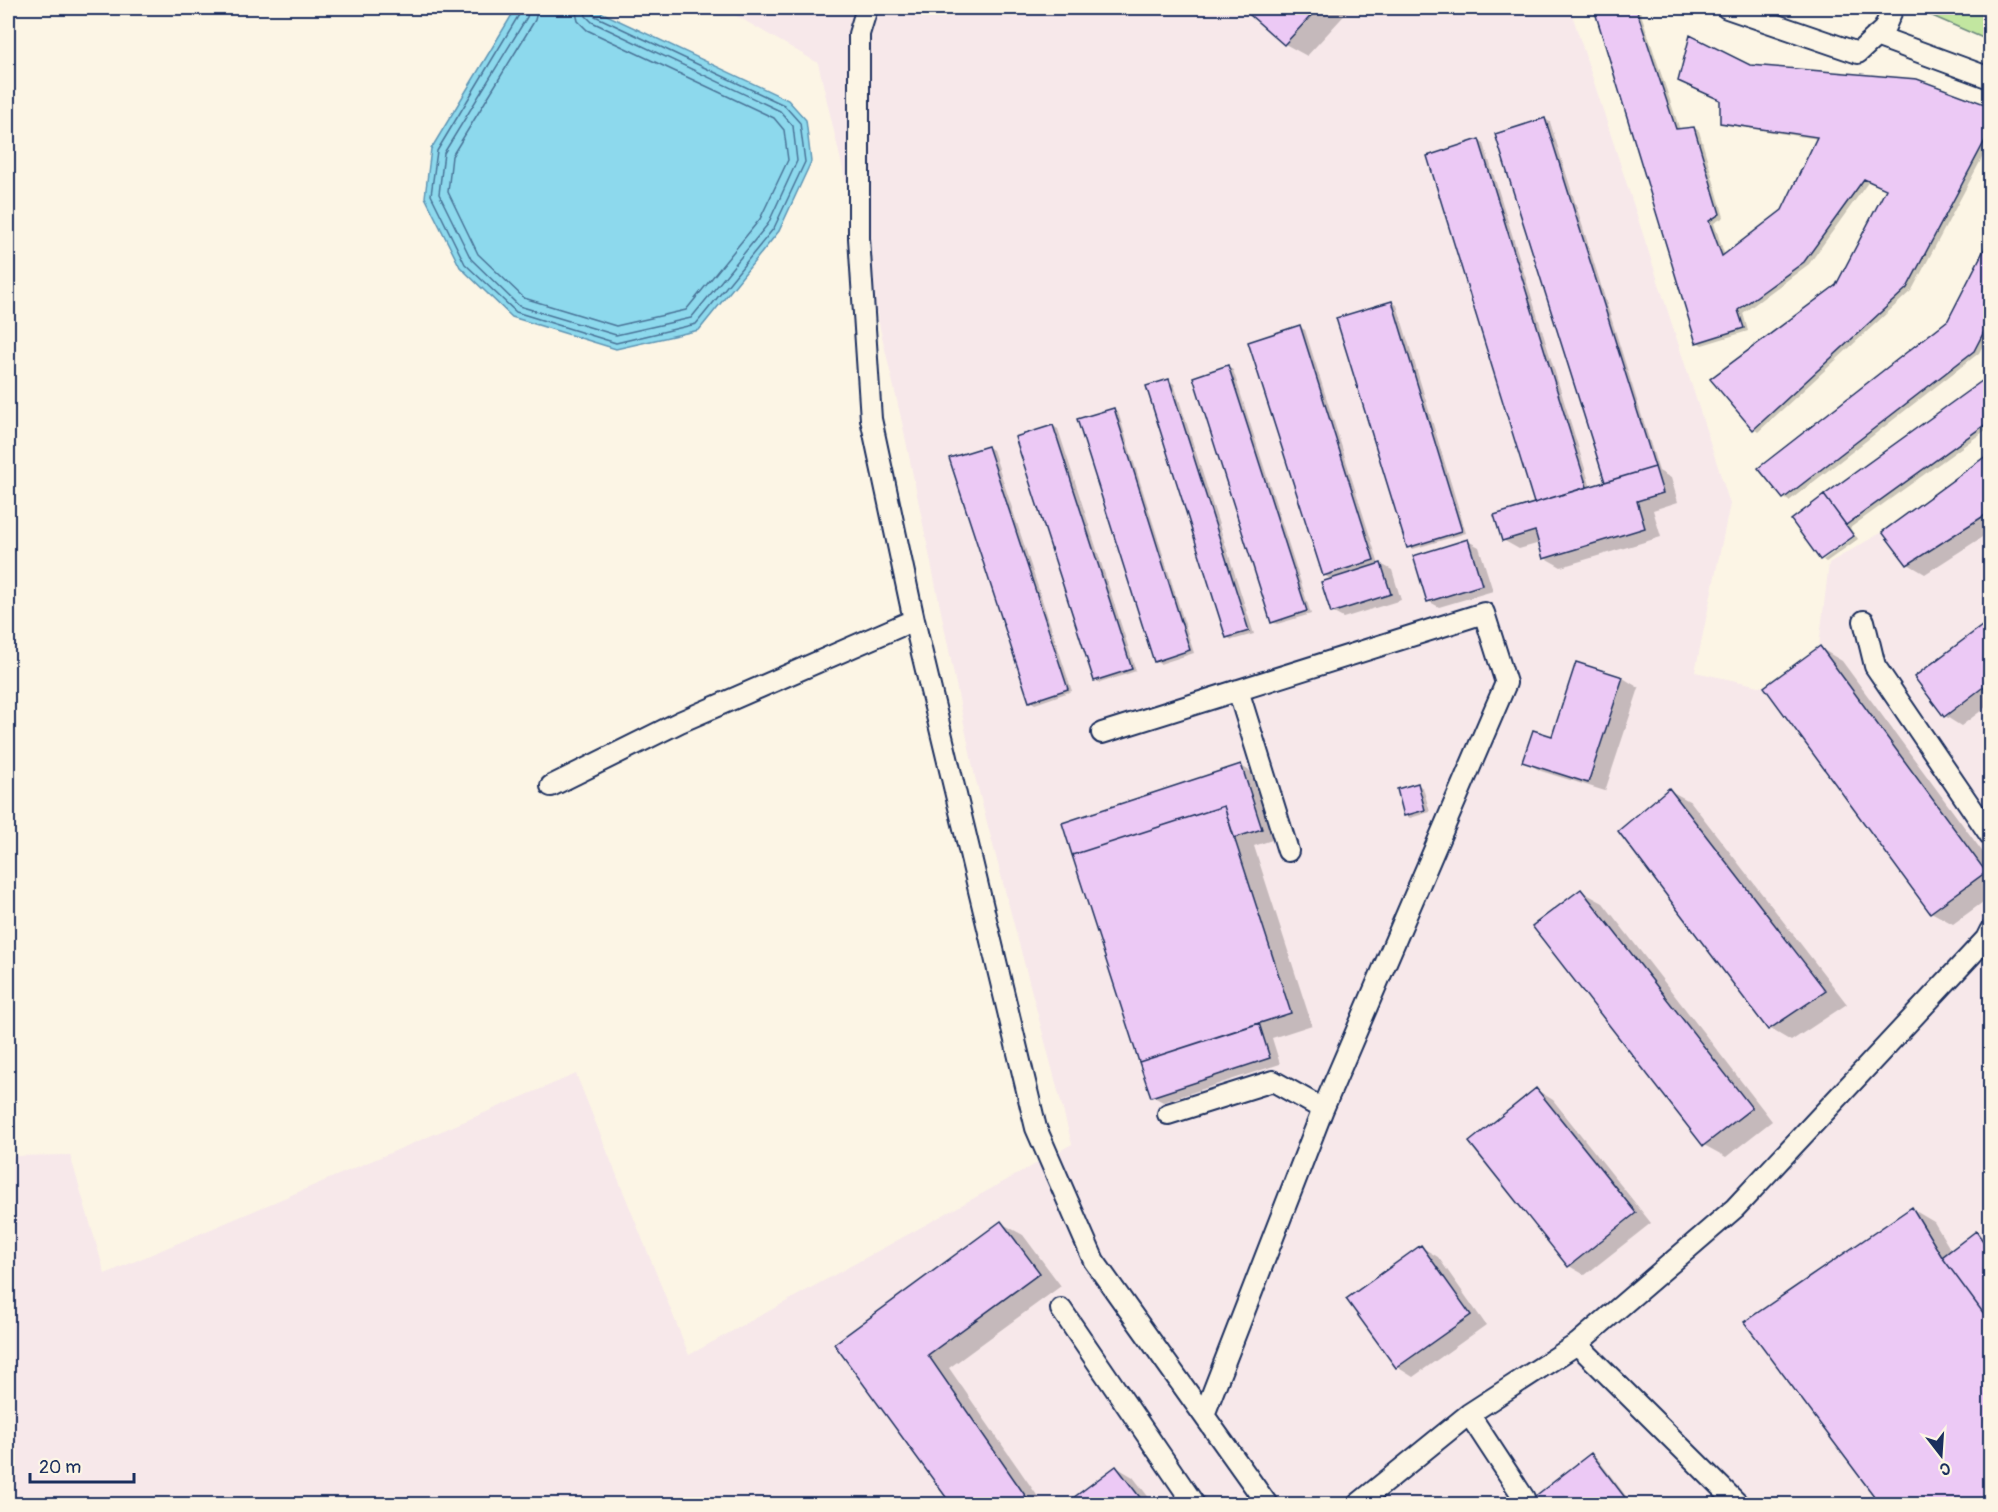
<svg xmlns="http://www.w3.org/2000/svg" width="1998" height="1512" font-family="Pangolin,sans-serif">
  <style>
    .built { fill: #f7e8ea }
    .green { fill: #c2e6a0; stroke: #6e8a7f; stroke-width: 1.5 }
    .water { fill: #8dd9ed; stroke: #5f95b4; stroke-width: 1.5 }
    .shadow { fill: #0003 }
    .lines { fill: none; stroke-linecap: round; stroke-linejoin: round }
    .shore { stroke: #497397; stroke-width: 1.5 }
    .building { fill: #ecc9f5; stroke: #1b2f5e; stroke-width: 1.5 }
    .lane-casing { stroke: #1b2f5e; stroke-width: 24 }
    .lane { stroke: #fcf5e5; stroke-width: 20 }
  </style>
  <rect width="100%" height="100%" fill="#fcf5e5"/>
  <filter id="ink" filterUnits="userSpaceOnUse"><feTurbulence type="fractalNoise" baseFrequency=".0167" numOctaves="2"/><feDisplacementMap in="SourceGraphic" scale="12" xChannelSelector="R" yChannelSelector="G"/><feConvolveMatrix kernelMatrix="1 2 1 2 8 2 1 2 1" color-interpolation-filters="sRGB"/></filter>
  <g filter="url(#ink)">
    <path class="built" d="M723 8H1570L1730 504 1695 672 1764 687 1819 646 1829 563 1882 532 1990 453V1504H8V1156L70 1155 105 1274 576 1074 689 1355 1072 1144 975 777 902 422 818 63Z"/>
    <path class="green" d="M1914 8H1990V41Z"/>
    <path class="water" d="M516 8H592L788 100 806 120 811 162 779 231 699 330 616 349 512 317 460 267 425 197 431 149Z"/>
    <path class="shadow" d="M1245 8H1351L1307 56 1285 44Z
      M1617 8H1639L1680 130 1694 128 1699 131 1724 217 1714 223 1725 256 1783 211 1818 139 1727 125 1722 122 1750 67 1916 80 1990 108V143L1912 290 1758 432 1754 429 1837 286 1888 189 1869 181 1809 264 1743 313 1748 331 1702 345 1697 342 1597 13Z
      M1545 119 1550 122 1659 471 1671 478 1678 502 1653 510 1661 537 1561 567 1545 558 1540 543 1519 549 1503 540 1538 504 1535 502 1479 141 1484 144 1591 488 1606 483Z
      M1990 241V332L1979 353 1789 501 1784 498 1949 321Z
      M1392 302 1397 305 1466 533 1413 549 1408 547Z
      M1300 327 1305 330 1379 565 1381 564 1392 570 1401 600 1343 618 1332 612V580L1324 575Z
      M1228 367 1233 370 1311 614 1277 624 1272 622Z
      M1986 380 1990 383V427L1850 528 1854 534 1821 558 1793 520Z
      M1169 381 1174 384 1254 634 1232 640 1227 637Z
      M1113 409 1118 412 1194 653 1160 664 1155 661Z
      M1053 426 1058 429 1136 671 1100 683 1095 680Z
      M988 447 993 450 1072 691 1035 704 1030 701Z
      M1990 455V532L1925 574 1908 564 1884 532Z
      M1856 536 1858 539 1826 562 1823 560Z
      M1468 541 1479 547 1493 591 1439 607 1428 601Z
      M1990 622V704L1961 726 1945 716 1916 678Z
      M1820 648 1842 661 1990 862V897L1953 924 1931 912Z
      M1623 678 1639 688 1605 791 1541 771 1524 761Z
      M1241 766 1258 776 1278 838 1254 846 1312 1025 1272 1038 1280 1064 1163 1102 1152 1096Z
      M1418 785 1423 788 1430 812 1410 818 1405 815Z
      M1669 790 1691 802 1847 1004 1791 1041 1769 1028Z
      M1581 891 1603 903 1772 1121 1726 1157 1704 1145Z
      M1537 1090 1553 1100 1651 1223 1585 1275 1569 1266Z
      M1912 1209 1934 1222 1952 1252 1976 1233 1990 1241V1504H1882L1746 1323Z
      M1001 1223 1023 1235 1061 1286 949 1368 1043 1504H953L836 1344Z
      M1421 1247 1438 1257 1486 1325 1413 1377 1397 1367Z
      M1592 1455 1597 1458 1632 1504H1527Z
      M1116 1467 1133 1477 1154 1504H1067Z"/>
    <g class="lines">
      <path class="shore" d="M521 8 520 13 437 151 431 195 465 264 516 312 616 343 696 324 774 228 805 162 800 123 784 105 595 16 592 12 591 8
        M529 8 527 17 444 153 439 194 471 259 519 306 616 335 691 318 768 224 797 161 793 126 780 111 592 22 586 16 584 8
        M538 8 535 20 452 156 448 192 478 254 524 298 616 326 686 310 760 219 788 160 784 130 774 118 587 30 578 21 575 8"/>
    </g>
    <path class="building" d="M1242 8H1318L1284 45Z
      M1612 8H1636L1676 129 1694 127 1720 214 1709 221 1722 256 1782 210 1817 137 1720 123V100L1678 81 1690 35 1750 65 1917 79 1990 106V131L1907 288 1753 430 1710 379 1836 285 1886 189 1864 179 1804 262 1738 310 1744 328 1696 343 1595 12Z
      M1545 118 1655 467 1605 482 1495 134Z
      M1479 139 1587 487 1534 503 1427 156Z
      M1990 238V320L1974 351 1783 499 1758 468 1948 320Z
      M1392 301 1462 531 1407 548 1336 318Z
      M1300 325 1374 560 1323 576 1248 342Z
      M1228 365 1307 611 1271 623 1193 377Z
      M1986 378 1990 385V421L1846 525 1824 495Z
      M1169 379 1249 631 1226 638 1146 386Z
      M1114 408 1190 650 1154 662 1077 419Z
      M1053 425 1132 669 1094 681 1015 437Z
      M988 446 1068 689 1029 702 949 458Z
      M1990 453V512L1907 565 1882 532Z
      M1655 467 1663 493 1637 501 1645 528 1543 559 1535 531 1502 541 1494 515Z
      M1824 495 1854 536 1820 560 1791 520Z
      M1468 539 1482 585 1427 602 1413 556Z
      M1381 563 1391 594 1331 613 1321 582Z
      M1990 620V682L1944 717 1914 677Z
      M1820 646 1986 872 1930 913 1764 687Z
      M1576 662 1623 677 1588 783 1522 762 1533 730 1552 736Z
      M1241 764 1262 829 1234 838 1224 806 1072 855 1062 823Z
      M1418 783 1425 810 1404 816 1397 789Z
      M1669 788 1826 991 1768 1030 1618 831Z
      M1224 806 1291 1013 1139 1062 1072 855Z
      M1581 889 1752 1108 1703 1146 1532 926Z
      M1259 1023 1270 1058 1151 1097 1139 1062Z
      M1536 1088 1636 1213 1568 1267 1469 1142Z
      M1912 1207 1942 1257 1990 1322V1504H1880L1744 1322Z
      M1001 1221 1040 1273 928 1355 1031 1504H951L834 1344Z
      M1976 1231 1990 1251V1322L1942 1257Z
      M1421 1245 1471 1315 1396 1368 1346 1299Z
      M1591 1453 1630 1504H1525Z
      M1116 1466 1145 1504H1065Z"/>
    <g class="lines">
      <defs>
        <path id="lane" d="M867 8 859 34V238L871 419 914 620 1036 1128 1094 1261 1267 1504
          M1727 8 1858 53 1884 29 1893 8
          M1876 36 1990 78
          M1864 621 1875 666 1990 835
          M1238 690 1288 851
          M1102 733 1484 613 1506 683 1323 1109 1204 1415
          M551 786 680 722 914 620
          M1168 1114 1273 1081 1323 1109
          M1061 1309 1194 1504
          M1577 1344 1738 1504
          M1469 1414 1524 1498
          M1358 1504 1469 1414 1577 1344 1735 1208 1986 939 1990 931"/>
      </defs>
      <use href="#lane" class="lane-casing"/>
      <use href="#lane" class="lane"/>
    </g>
  </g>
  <rect width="1998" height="1512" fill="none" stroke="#fcf5e5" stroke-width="30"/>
  <rect x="15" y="15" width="1968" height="1482" fill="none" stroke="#1b2f5e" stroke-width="2" filter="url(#ink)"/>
  <g transform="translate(1941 1455) rotate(163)" stroke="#fcf5e5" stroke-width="4.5" paint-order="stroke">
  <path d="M0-4.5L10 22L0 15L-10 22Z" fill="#1b2f5e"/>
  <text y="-9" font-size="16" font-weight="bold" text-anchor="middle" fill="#1b2f5e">С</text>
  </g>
  <path d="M30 1473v9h104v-9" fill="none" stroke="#1b2f5e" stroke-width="3"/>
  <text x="39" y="1473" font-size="18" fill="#1b2f5e" stroke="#fcf5e5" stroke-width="4.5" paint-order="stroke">20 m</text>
</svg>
